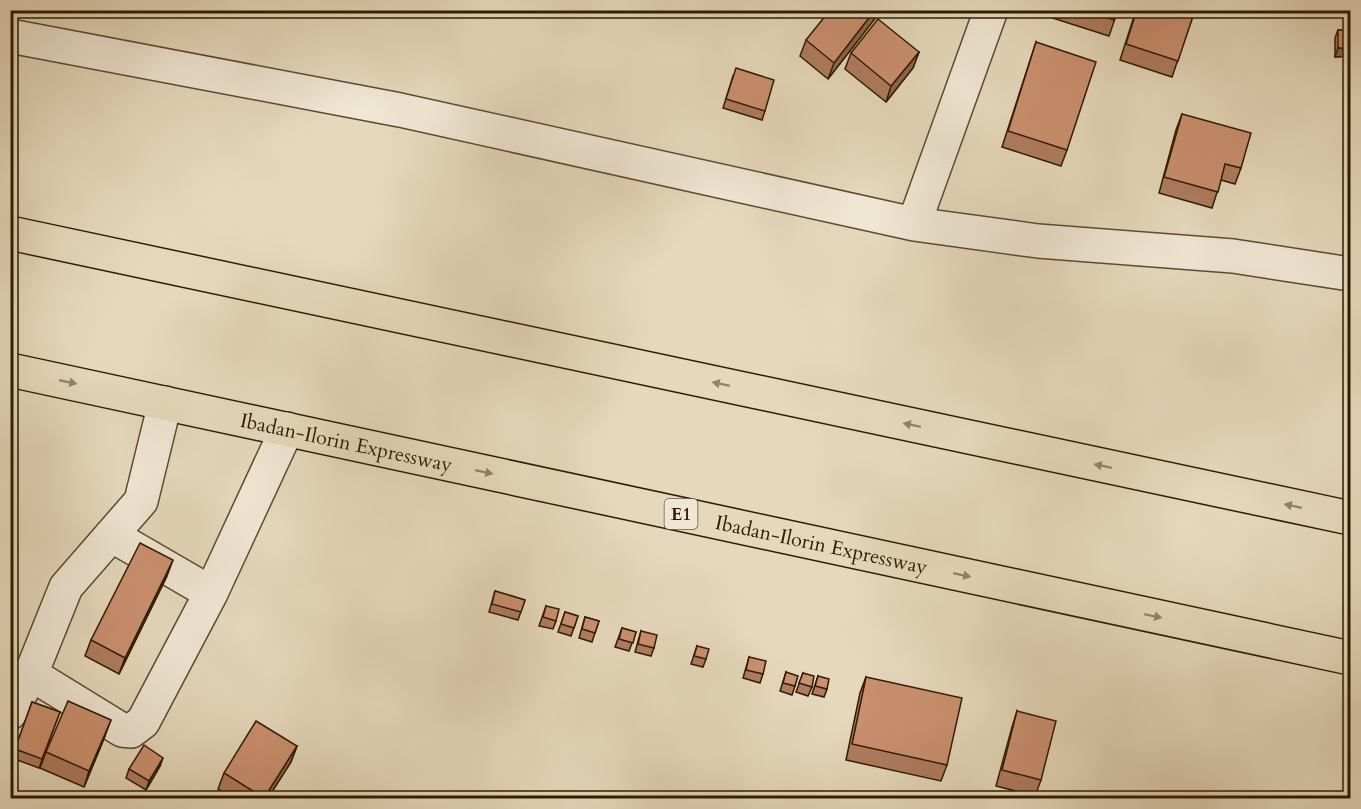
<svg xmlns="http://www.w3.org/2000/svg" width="1361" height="809" font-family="Cardo,serif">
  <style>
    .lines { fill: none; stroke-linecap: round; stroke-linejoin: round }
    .minor-casing { stroke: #5c4a2f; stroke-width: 36 }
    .highway-casing { stroke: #2e1b00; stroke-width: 36 }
    .minor { stroke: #efe6d3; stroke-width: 33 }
    .highway { stroke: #e6d8bc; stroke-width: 33 }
    .wall { fill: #af7c5f; stroke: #2e1b00; stroke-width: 1.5 }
    .shaded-wall { fill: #8e654e; stroke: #2e1b00; stroke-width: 1.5 }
    .building { fill: #cb906f; stroke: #2e1b00; stroke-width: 1.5 }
    .oneway { fill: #938367 }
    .labels { text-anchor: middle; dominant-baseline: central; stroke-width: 5; stroke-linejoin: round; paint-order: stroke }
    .shield { fill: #efe6d3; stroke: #68583f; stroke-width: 1.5 }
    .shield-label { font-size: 18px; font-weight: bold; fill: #2e1b00 }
    .street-label { font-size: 20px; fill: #2e1b00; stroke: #efe6d3 }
  </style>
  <rect width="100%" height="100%" fill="#e6d8bc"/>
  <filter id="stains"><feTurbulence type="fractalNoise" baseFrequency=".00333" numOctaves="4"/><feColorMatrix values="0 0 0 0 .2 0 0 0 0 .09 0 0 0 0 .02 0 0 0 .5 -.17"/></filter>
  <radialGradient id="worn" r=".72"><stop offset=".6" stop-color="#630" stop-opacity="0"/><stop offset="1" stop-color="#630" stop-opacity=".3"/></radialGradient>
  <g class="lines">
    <defs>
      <path id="minor" d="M10 36 400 110 914 224 1038 241 1233 256 1350 274
        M914 224 991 10
        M111 535 211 593
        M31 674 122 730 131 731 143 722 211 593 287 429
        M10 713 31 674 66 587 141 501 165 403"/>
      <g id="highway">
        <path d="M10 233 1350 518"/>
        <path id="s1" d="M10 370 1350 658"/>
      </g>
    </defs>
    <use href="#minor" class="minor-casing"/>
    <use href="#highway" class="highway-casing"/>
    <use href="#minor" class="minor"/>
    <use href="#highway" class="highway"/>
  </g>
  <path class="wall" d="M1041 10H1118L1109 36 1040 14Z
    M1136 10H1195L1172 77 1120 60Z
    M877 16 828 79 800 56 806 40Z
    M1338 30H1350V56L1335 57V38Z
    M1036 42 1067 150 1061 166 1002 147Z
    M919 52 913 68 886 102 845 69 851 53Z
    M733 76 765 111 762 120 723 108Z
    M1182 114 1241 168 1235 184 1221 180 1212 208 1159 193 1176 130Z
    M167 576 119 674 85 656 91 640Z
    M495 591 525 600 518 620 489 612Z
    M546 606 556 621 553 629 539 626Z
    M565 612 578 616 571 636 558 632Z
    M585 617 599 621 592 642 579 638Z
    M622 628 636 632 629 651 615 647Z
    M641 631 654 648 651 656 635 652Z
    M697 646 706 659 703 667 691 664Z
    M749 657 763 674 760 683 743 678Z
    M786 672 795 686 792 695 780 691Z
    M803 673 812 687 808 696 796 692Z
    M818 676 827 689 824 697 812 694Z
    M866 677 947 765 941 781 846 760 860 693Z
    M32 702 60 712 39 768 12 758Z
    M1017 711 1041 780 1035 796 996 786 1012 727Z
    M105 736 84 787 40 768 46 752Z
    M297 746 291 762 268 798H234L218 789 224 773Z
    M160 766 146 790 126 778 129 769Z"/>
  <path class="shaded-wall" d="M875 10H879L877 16 828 79 834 63Z
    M1338 48H1350V56L1335 57Z
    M919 52 913 68 886 102 891 86Z
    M173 560 167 576 119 674 125 658Z
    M111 720 105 736 84 787 89 771Z
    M297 746 291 762 268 798H264Z
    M163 758 160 766 146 790 149 781Z"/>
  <path class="building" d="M830 10H875L834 63 806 40Z
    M1084 10H1118L1114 20Z
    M1137 10H1195L1178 61 1126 44Z
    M878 19 919 52 891 86 851 53Z
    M1338 30H1350V48H1338Z
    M1036 42 1096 62 1067 150 1008 131Z
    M736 68 774 80 765 111 726 99Z
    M1182 114 1251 133 1241 168 1225 164 1218 192 1164 177Z
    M140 543 173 560 125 658 91 640Z
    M495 591 525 600 521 612 492 604Z
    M546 606 559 609 556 621 543 617Z
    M565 612 578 616 574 628 561 624Z
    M585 617 599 621 595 633 582 629Z
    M10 624 14 626 10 635Z
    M622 628 636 632 633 643 619 639Z
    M641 631 657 635 654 648 638 644Z
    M697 646 709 649 706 659 694 656Z
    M749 657 766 661 763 674 746 670Z
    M786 672 798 676 795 686 783 683Z
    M803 673 814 676 812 687 799 683Z
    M818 676 829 679 827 689 815 686Z
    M866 677 962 698 947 765 852 744Z
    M68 701 111 720 89 771 46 752Z
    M32 702 60 712 42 759 15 749Z
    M1017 711 1056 721 1041 780 1002 770Z
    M256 721 297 746 264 798 224 773Z
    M144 745 163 758 149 781 129 769Z"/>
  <defs><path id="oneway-solid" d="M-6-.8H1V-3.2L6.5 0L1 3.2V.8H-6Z" transform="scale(1.5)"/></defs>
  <g class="oneway">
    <use href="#oneway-solid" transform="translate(68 382) rotate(12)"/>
    <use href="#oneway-solid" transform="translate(721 384) rotate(-168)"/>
    <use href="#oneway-solid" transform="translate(912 425) rotate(-168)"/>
    <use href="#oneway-solid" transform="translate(1103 466) rotate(-168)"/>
    <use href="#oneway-solid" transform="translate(484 472) rotate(12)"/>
    <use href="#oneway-solid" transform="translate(1293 506) rotate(-168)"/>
    <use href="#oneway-solid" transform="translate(962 575) rotate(12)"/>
    <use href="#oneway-solid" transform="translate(1153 616) rotate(12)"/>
  </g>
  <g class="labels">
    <rect class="shield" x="664.5" y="499" width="33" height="30" rx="4.5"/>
    <g class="shield-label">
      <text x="681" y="514">E1</text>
    </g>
    <g class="street-label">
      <text stroke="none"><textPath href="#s1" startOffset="344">Ibadan-Ilorin Expressway</textPath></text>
      <text stroke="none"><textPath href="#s1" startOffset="830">Ibadan-Ilorin Expressway</textPath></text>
    </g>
  </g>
  <rect width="1361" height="809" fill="none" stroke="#e6d8bc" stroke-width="36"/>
  <rect x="12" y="12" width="1337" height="785" fill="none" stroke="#2e1b00" stroke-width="3"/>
  <rect x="18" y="18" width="1325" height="773" fill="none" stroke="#2e1b00" stroke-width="1.5"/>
  <rect width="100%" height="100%" filter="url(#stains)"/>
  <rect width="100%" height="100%" fill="url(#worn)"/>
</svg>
